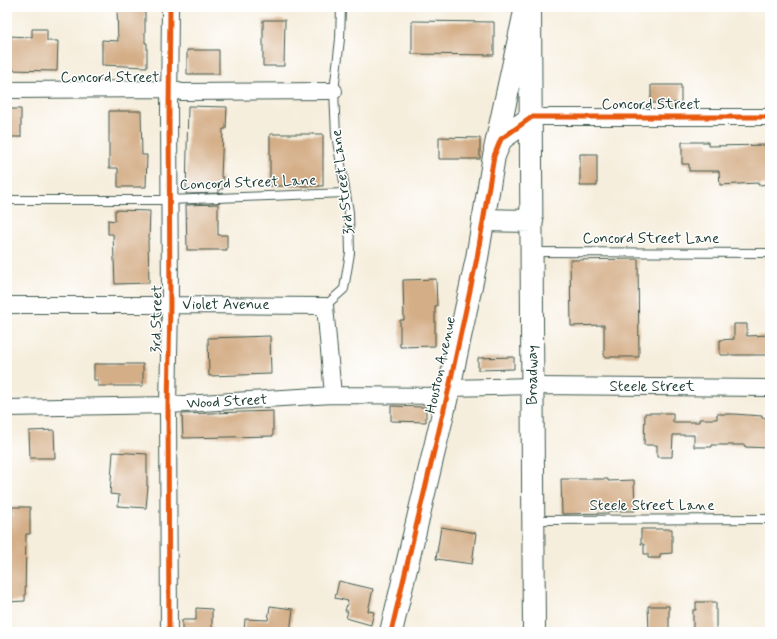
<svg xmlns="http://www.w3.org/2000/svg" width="777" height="639" font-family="Mynerve,sans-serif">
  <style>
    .building { fill: #d4ae87 }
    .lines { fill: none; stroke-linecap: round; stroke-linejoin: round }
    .lane-casing { stroke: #3f584d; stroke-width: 10 }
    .street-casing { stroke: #3f584d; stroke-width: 18 }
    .secondary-casing { stroke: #3f584d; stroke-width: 24 }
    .primary-casing { stroke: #3f584d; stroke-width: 24 }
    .lane { stroke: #fff; stroke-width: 8 }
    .street { stroke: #fff; stroke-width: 16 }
    .secondary { stroke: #fff; stroke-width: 22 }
    .primary { stroke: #fff; stroke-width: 22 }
    .cycleway-casing { stroke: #fff; stroke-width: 8 }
    .cycleway { stroke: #e8590c; stroke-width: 5 }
    .labels { text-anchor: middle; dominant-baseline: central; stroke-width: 3; stroke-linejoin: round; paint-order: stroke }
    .street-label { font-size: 15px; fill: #1f3d34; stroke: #fff }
  </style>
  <rect width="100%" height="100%" fill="#fff"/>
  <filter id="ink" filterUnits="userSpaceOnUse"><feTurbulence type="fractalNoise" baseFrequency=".025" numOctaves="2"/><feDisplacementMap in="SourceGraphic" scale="8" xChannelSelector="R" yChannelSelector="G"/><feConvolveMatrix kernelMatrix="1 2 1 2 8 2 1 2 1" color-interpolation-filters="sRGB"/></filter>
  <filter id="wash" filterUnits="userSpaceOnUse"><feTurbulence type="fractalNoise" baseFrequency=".012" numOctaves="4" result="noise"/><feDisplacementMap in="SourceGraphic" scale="16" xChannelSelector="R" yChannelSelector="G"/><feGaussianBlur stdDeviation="0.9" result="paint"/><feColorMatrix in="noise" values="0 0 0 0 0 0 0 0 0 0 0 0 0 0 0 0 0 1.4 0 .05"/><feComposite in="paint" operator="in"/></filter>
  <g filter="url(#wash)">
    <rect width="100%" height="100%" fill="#f6eedd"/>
    <g id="blocks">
      <path class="building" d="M117 7H145V43H147V67L102 65V40L118 41Z
        M263 20H285L284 66H263Z
        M412 21 494 22V55L412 54Z
        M32 29H47V41H58L57 71 7 70V36L32 37Z
        M187 50H219V74H187Z
        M651 85H681V103H651Z
        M188 106 227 107 226 129H223L221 177H223V189H219V193L186 194Z
        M7 109H21V137H7Z
        M109 111H141L142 155H147L146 187H118V168H109Z
        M270 134H323V186H270Z
        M439 137 480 138V159H439Z
        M682 142H708V146L770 145V184L758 185V183L720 185 719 171H689V164H682Z
        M580 154H597V186H580Z
        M218 204V235H227V250H187L186 205Z
        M115 210 150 211 149 239H148L149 283 115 284 113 234H108V220L115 221Z
        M638 259 639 357H604V325L571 326 570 260Z
        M436 279 437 306H435V346L400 347V320H404L403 280Z
        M734 324H747V336L770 335V355H720V340L734 339Z
        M270 336 271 374 209 376 208 338Z
        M514 357V369L478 370V358Z
        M94 364H143V386H98V380H94Z
        M391 406 426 407V422L391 421Z
        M273 411V436L183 438 182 414Z
        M645 413H673V422H699V419H717V414H734L762 416V418L770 417V448L745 447V445H712V447H694V435H673L672 457H657V445H644Z
        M54 430 55 458H30L29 431Z
        M113 452 147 454V486H148L146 508 118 506 119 495 110 494Z
        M561 479H608V481L634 480 635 511H608V513L562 514Z
        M12 507H30V534H26L25 601 7 602V518H12Z
        M441 527 476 533 472 564 436 559Z
        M641 529H672V553L660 554V558H648V554H644V544H641Z
        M339 581 373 589 368 611 374 612 371 625 346 618 348 611H345L348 601 335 598Z
        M696 602H716V631H693V610H696Z
        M270 606 293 609 290 632H244L245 619 268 620Z
        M648 606H669V632H649Z
        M196 608 212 609V632H182V620H196Z"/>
    </g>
  </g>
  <g filter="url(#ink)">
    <use href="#blocks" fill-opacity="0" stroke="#3f584d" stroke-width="1"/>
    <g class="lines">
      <defs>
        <path id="lane" d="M7 200H169L345 193
          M533 252 770 253
          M325 306 344 289 350 253 349 212 336 135 334 91 340 39 341 7
          M535 520 770 519"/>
        <path id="street" d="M7 90 170 89 182 92 334 91
          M532 117H770
          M7 305H170L325 306 333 395
          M449 388 533 386 770 388
          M7 408 168 405 333 395 447 396
          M169 632 168 405 170 305 169 112 170 7"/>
        <path id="secondary" d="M495 149 526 7
          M391 632 449 388 477 258 494 156 501 139 532 117"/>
        <path id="primary" d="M530 7 534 632
          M483 220 532 221"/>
      </defs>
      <use href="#lane" class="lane-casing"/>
      <use href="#street" class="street-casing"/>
      <use href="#secondary" class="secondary-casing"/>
      <use href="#primary" class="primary-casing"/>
      <use href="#lane" class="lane"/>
      <use href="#street" class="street"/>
      <use href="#secondary" class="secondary"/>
      <use href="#primary" class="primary"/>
      <defs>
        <path id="cycleway" d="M169 632 168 405 170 305 169 112 170 7
          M391 632 449 388 477 258 494 156 501 139 532 117H770"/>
      </defs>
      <use href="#cycleway" class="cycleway-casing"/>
      <use href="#cycleway" class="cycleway"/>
    </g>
  </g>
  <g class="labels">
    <g class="street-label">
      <text x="110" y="78">Concord Street</text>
      <text x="651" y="105">Concord Street</text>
      <text transform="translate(343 182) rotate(-97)">3rd Street Lane</text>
      <text transform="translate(248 183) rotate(-2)">Concord Street Lane</text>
      <text x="651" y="239">Concord Street Lane</text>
      <text x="226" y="305">Violet Avenue</text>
      <text transform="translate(157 319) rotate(-89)">3rd Street</text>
      <text transform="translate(441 365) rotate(-78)">Houston Avenue</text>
      <text transform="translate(533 375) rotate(-90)">Broadway</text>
      <text x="652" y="387">Steele Street</text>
      <text transform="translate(227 402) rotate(-3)">Wood Street</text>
      <text x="652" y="506">Steele Street Lane</text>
    </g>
  </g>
  <rect width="777" height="639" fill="none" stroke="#fff" stroke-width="24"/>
</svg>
